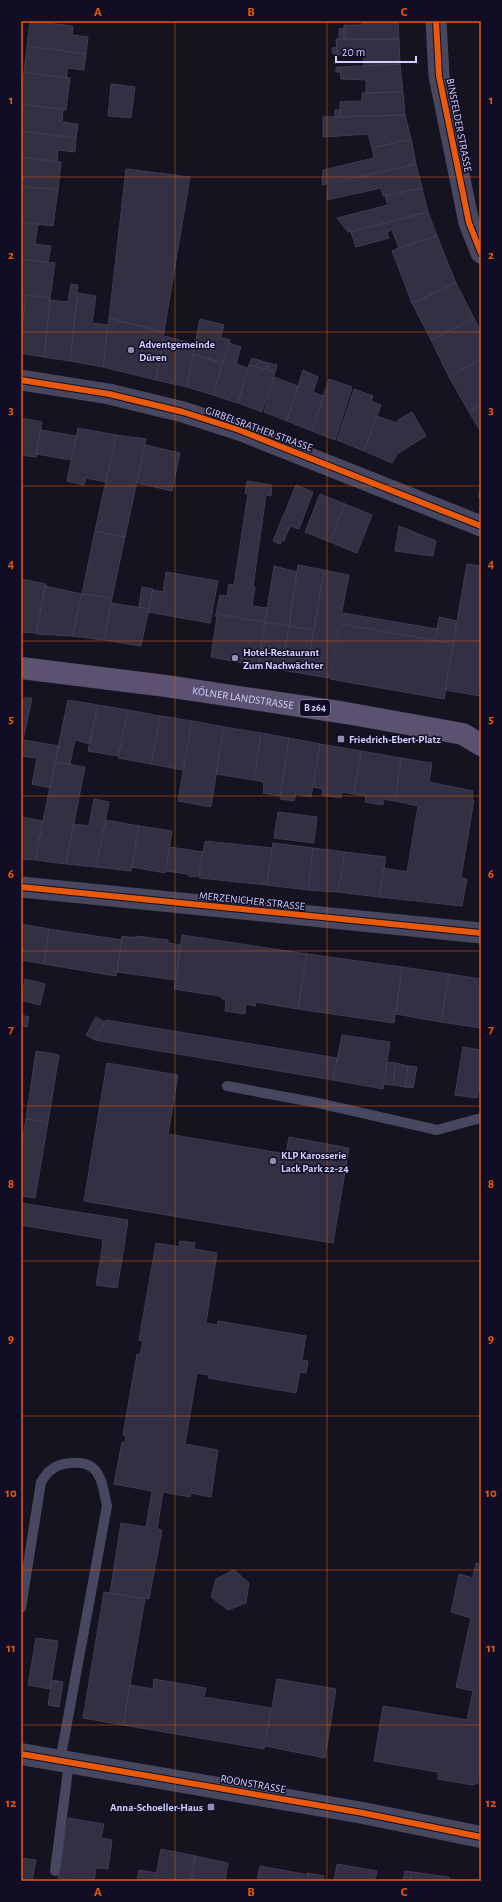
<svg xmlns="http://www.w3.org/2000/svg" width="502" height="1902" font-family="'Alegreya Sans',sans-serif">
  <style>
    .building { fill: #323042; stroke: #3f3c54 }
    .lines { fill: none; stroke-linecap: round; stroke-linejoin: round }
    .service { stroke: #474860; stroke-width: 10 }
    .minor { stroke: #474860; stroke-width: 21 }
    .tertiary { stroke: #474860; stroke-width: 22 }
    .primary { stroke: #5b5271; stroke-width: 22 }
    .cycleway-casing { stroke: #100d25; stroke-width: 8 }
    .cycleway { stroke: #e8590c; stroke-width: 6 }
    .grid { fill: none; stroke: #e8590c; stroke-width: 1; stroke-opacity: 0.55 }
    .poi-dot { fill: #908eb1; stroke: #100d25; stroke-width: 1.5 }
    .labels { text-anchor: middle; dominant-baseline: central; stroke-width: 3; stroke-linejoin: round; paint-order: stroke }
    .shield { fill: #100d25; stroke: #9896be; stroke-width: 1 }
    .shield-label { font-size: 10px; font-weight: bold; fill: #d3d1ff }
    .street-label { font-size: 11px; fill: #d3d1ff; stroke: #100d25 }
    .poi-label { font-size: 11px; font-weight: bold; fill: #d3d1ff; stroke: #100d25; text-anchor: start }
    .neatline { fill: none; stroke: #e8590c; stroke-width: 1.5 }
    .grid-label { font-size: 13px; text-anchor: middle; font-weight: bold; fill: #e8590c }
  </style>
  <rect width="100%" height="100%" fill="#14131f"/>
  <path class="building" d="M30 21 73 26 72 35 88 37 86 54 27 46Z
    M362 21H398L399 39H344V25H362Z
    M344 28V39H339V29Z
    M336 39H399L400 64 364 66 363 49 355 50 356 54 337 55Z
    M27 46 86 54 84 70 67 68V78L24 72Z
    M337 47V53L333 54 332 48Z
    M400 64 403 92 366 93V80L341 79 340 67Z
    M336 67H340V72H336Z
    M24 72 70 78 66 110 21 104Z
    M111 84 135 87 131 118 108 116Z
    M403 92 405 115 340 117V102L362 101V93Z
    M21 104 63 110 62 122 78 124 76 138 21 131Z
    M335 110H340V117H335Z
    M405 115 411 139 372 148 368 134 323 137V117Z
    M21 131 76 138 75 152 58 150 57 162 21 157Z
    M411 139 416 164 322 185 323 170 374 158 372 148Z
    M21 157 61 162 58 190 21 186Z
    M416 164 422 188 383 196 381 188 327 200 328 185Z
    M126 169 190 177 164 332 109 318Z
    M21 186 58 190 53 226 21 222Z
    M422 188 428 212 348 232 337 218 388 205 385 196Z
    M428 212 437 236 399 248 392 230 387 232 389 238 356 247 351 232Z
    M21 222 38 224 35 244 51 246 48 262 21 259Z
    M437 236 456 283 412 303 392 251 417 241 418 242Z
    M21 259 55 263 50 298 21 294Z
    M456 283 474 318 431 340 412 303Z
    M71 284 78 285 70 361 44 357 50 300 68 302Z
    M78 293 96 296 92 323 108 325 103 367 70 361Z
    M21 294 26 295 21 335Z
    M26 295 50 298 44 357 21 353V335Z
    M109 318 164 332 156 380 103 367Z
    M474 318 481 333V359L449 377 431 340Z
    M200 319 224 325 221 337 230 340 222 363 193 354Z
    M164 336 195 344 187 387 156 380Z
    M229 343 241 347 236 364 248 368 238 403 213 395Z
    M193 354 222 363 213 395 187 387Z
    M252 358 268 363 266 369 249 365Z
    M481 359V404L469 412 449 377Z
    M268 363 277 365 275 372 266 369Z
    M249 365 275 372 262 412 238 403Z
    M303 370 318 377 313 392 323 396 312 431 287 421Z
    M274 377 298 386 287 421 264 412Z
    M329 379 352 387 335 440 312 431Z
    M354 389 373 396 371 401 381 405 364 451 337 440Z
    M481 404V432L469 412Z
    M412 412 426 436 397 454 392 463 364 451 377 416 397 423 398 420Z
    M21 418 42 422 36 457 21 455Z
    M78 428 116 435 106 482 86 478 84 485 67 481Z
    M41 430 76 436 71 460 36 454Z
    M116 435 146 439 125 537 95 531Z
    M145 445 180 453 172 491 137 483Z
    M247 481 272 485 271 496 266 495 253 587H255L252 606 267 608 265 622 216 614 220 595 227 596 229 584 234 585 248 494 245 493Z
    M296 485 313 492 299 529 290 526 284 541 282 540 280 544 273 541Z
    M481 488V498L478 497Z
    M320 494 345 504 330 542 305 532Z
    M345 504 372 515 357 553 330 542Z
    M399 526 436 541 433 556 395 551Z
    M95 531 125 537 112 598 82 594Z
    M467 564 481 566V696L445 690Z
    M298 565 324 570 314 630 289 626Z
    M274 566 297 572 289 626 265 622Z
    M324 570 349 575 329 678 306 674Z
    M166 572 218 581 210 623 148 612 153 590 163 592Z
    M21 579 46 584 36 633 21 632Z
    M45 586 82 594 72 636 36 634Z
    M142 587 153 589 149 609 139 607Z
    M82 594 112 598 104 640 72 636Z
    M111 603 149 609 141 646 104 640Z
    M343 613 437 629 435 640 341 624Z
    M216 614 265 622 258 666 211 657 217 616H215Z
    M439 617 457 621 453 644 435 640Z
    M265 622 289 626 282 670 258 666Z
    M341 624 453 644 444 699 330 679Z
    M289 626 314 630 306 674 282 670Z
    M21 698H32L22 745H21Z
    M68 700 98 705 90 744 75 740 70 764 55 762Z
    M98 705 128 710 118 756 88 751Z
    M128 710 160 716 151 764 118 758Z
    M160 716 192 721 183 770 151 764Z
    M192 721 224 727 211 807 178 801Z
    M224 727 261 733 254 780 216 774Z
    M261 733 289 738 280 796 263 793 264 782 254 780Z
    M289 738 320 744 311 797 296 794 294 801 280 799Z
    M23 740 59 746 50 788 32 784 37 758 21 756Z
    M320 744 361 751 354 794 342 792 341 798 322 795 323 789 313 787Z
    M361 751 401 758 395 801 383 799V805L365 802 366 796 354 794Z
    M401 758 432 763 429 782 473 791 472 800H474L461 878 467 879 462 906 379 897 384 868 407 872 418 806 395 801Z
    M55 762 85 767 66 864 35 860Z
    M94 799 109 802 96 867 66 864 74 824 89 826Z
    M278 812 317 817 314 843 274 838Z
    M21 817 43 821 35 860 21 859Z
    M106 820 139 826 131 871 96 867Z
    M139 826 172 831 165 873 132 867Z
    M205 841 272 848 267 885 199 878Z
    M273 843 313 848 308 890 267 885Z
    M170 847 203 852 198 876 190 877 188 874 166 871Z
    M313 848 345 852 338 892 308 890Z
    M345 852 386 857 379 897 338 892Z
    M21 924 49 929 44 964 21 960Z
    M49 929 122 940 116 976 44 964Z
    M182 935 307 954 298 1009 256 1002 255 1006 246 1004 245 1014 225 1011 226 1001 219 996 174 989Z
    M122 936 136 938V936L168 940V943L181 945 176 980 117 972Z
    M307 954 402 967 394 1023 298 1009Z
    M402 967 449 974 441 1022 396 1014Z
    M449 974 481 979V1028L441 1022Z
    M25 979 45 984 40 1005 21 1000Z
    M21 1015 29 1017 27 1027 21 1025Z
    M96 1017 105 1022 95 1040 86 1035Z
    M106 1020 337 1058 333 1080 95 1040Z
    M342 1035 390 1042 383 1089 333 1080Z
    M463 1047 481 1050V1077L477 1098 455 1095Z
    M36 1051 59 1055 48 1122 26 1119Z
    M387 1062 396 1063 393 1085 384 1084Z
    M107 1063 178 1075 168 1134 286 1154 289 1137 349 1148 333 1243 84 1201Z
    M396 1063 408 1066 405 1087 393 1085Z
    M408 1066 417 1067 413 1088 405 1087Z
    M26 1119 48 1122 35 1198 21 1196V1147Z
    M21 1203 128 1220 122 1260 101 1256 103 1239 21 1225Z
    M180 1241 195 1243 194 1249 217 1253 206 1323 217 1325 218 1321 306 1336 302 1360 308 1361 306 1373 300 1372 296 1393 208 1378 209 1375 197 1373 185 1444 218 1450 211 1497 191 1493 190 1497 163 1492 157 1529 162 1530 149 1599 110 1593 121 1523 146 1527 152 1491 114 1484 122 1442 125 1443 126 1435H123L137 1354 140 1355 143 1341 139 1340 156 1243 179 1247Z
    M101 1256 122 1260 117 1288 96 1285Z
    M476 1563 481 1565V1782L472 1785 438 1779V1772L374 1761 383 1706 467 1720 473 1691 456 1687 471 1618 451 1612 459 1574 473 1578Z
    M234 1570 249 1583 246 1603 228 1610 211 1597 216 1579Z
    M104 1592 145 1599 123 1725 83 1718Z
    M36 1638 58 1641 50 1689 28 1685Z
    M154 1679 206 1688 204 1697 271 1708 264 1749 123 1725 130 1685 153 1689Z
    M277 1679 336 1689 325 1758 265 1746Z
    M52 1680 63 1682 59 1707 48 1705Z
    M68 1818 104 1824 101 1838 112 1840 108 1869 96 1868 94 1881H77L58 1878Z
    M161 1849 195 1856 191 1881H155Z
    M195 1856 228 1863 225 1881H191Z
    M21 1858 36 1860 32 1881H21Z
    M337 1864 377 1871 375 1881H334Z
    M260 1866 309 1875 307 1881H257Z
    M139 1870 156 1873 155 1881H137Z
    M405 1871 412 1872 410 1881H403Z
    M412 1872 449 1877V1879L460 1881H410Z
    M307 1873 324 1876 323 1881H307L309 1875Z"/>
  <g class="lines">
    <path class="service" d="M227 1086 318 1103 437 1130 481 1118
      M21 1608 41 1482C44 1478 47 1472 51 1470 60 1462 85 1459 94 1469 103 1478 104 1494 107 1506L60 1761
      M55 1871 69 1762"/>
    <path class="minor" d="M436 21 439 76 469 223 481 253
      M21 380 109 394 183 412 239 430 481 526
      M21 887 481 933"/>
    <path class="tertiary" d="M21 1754 363 1813 481 1837"/>
    <path class="primary" id="s1" d="M21 668 166 686 346 713 463 734 481 745"/>
    <defs>
      <path id="cycleway" d="M436 21 439 76 469 223 481 253
        M21 380 109 394 183 412 239 430 481 526
        M21 887 481 933
        M21 1754 363 1813 481 1837"/>
    </defs>
    <use href="#cycleway" class="cycleway-casing"/>
    <use href="#cycleway" class="cycleway"/>
  </g>
  <path class="grid" d="M175 21V1881M327 21V1881M21 177H481M21 332H481M21 486H481M21 641H481M21 796H481M21 951H481M21 1106H481M21 1261H481M21 1416H481M21 1570H481M21 1725H481"/>
  <g class="poi-dot">
    <circle cx="131" cy="350" r="4"/>
    <circle cx="235" cy="658" r="4"/>
    <rect x="337" y="735" width="8" height="8" rx="2"/>
    <circle cx="273" cy="1161" r="4"/>
    <rect x="207" y="1803" width="8" height="8" rx="2"/>
  </g>
  <g class="labels">
    <rect class="shield" x="300" y="700" width="30" height="16" rx="3"/>
    <g class="shield-label">
      <text x="315" y="708">B 264</text>
    </g>
    <g class="street-label">
      <text transform="translate(459 125) rotate(79)">BINSFELDER STRASSE</text>
      <text transform="translate(259 429) rotate(20)">GIRBELSRATHER STRASSE</text>
      <text stroke="none"><textPath href="#s1" startOffset="224">KÖLNER LANDSTRASSE</textPath></text>
      <text transform="translate(252 901) rotate(6)">MERZENICHER STRASSE</text>
      <text transform="translate(253 1784) rotate(10)">ROONSTRASSE</text>
    </g>
    <g class="poi-label">
      <text x="139" y="344">Adventgemeinde<tspan x="139" dy="13">Düren</tspan></text>
      <text x="243" y="652">Hotel-Restaurant<tspan x="243" dy="13">Zum Nachwächter</tspan></text>
      <text x="349" y="739">Friedrich-Ebert-Platz</text>
      <text x="281" y="1155">KLP Karosserie<tspan x="281" dy="13">Lack Park 22-24</tspan></text>
      <text x="203" y="1807" text-anchor="end">Anna-Schoeller-Haus</text>
    </g>
  </g>
  <rect width="502" height="1902" fill="none" stroke="#100d25" stroke-width="44"/>
  <path d="M336 56v6h80v-6" fill="none" stroke="#d3d1ff" stroke-width="2"/>
  <text x="342" y="56" font-size="12" fill="#d3d1ff" stroke="#100d25" stroke-width="3" paint-order="stroke">20 m</text>
  <rect x="22" y="22" width="458" height="1858" class="neatline"/>
  <g class="grid-label">
    <text x="98" y="16">A</text>
    <text x="251" y="16">B</text>
    <text x="404" y="16">C</text>
    <text x="11" y="104">1</text>
    <text x="491" y="104">1</text>
    <text x="11" y="259">2</text>
    <text x="491" y="259">2</text>
    <text x="11" y="414">3</text>
    <text x="491" y="414">3</text>
    <text x="11" y="568">4</text>
    <text x="491" y="568">4</text>
    <text x="11" y="723">5</text>
    <text x="491" y="723">5</text>
    <text x="11" y="878">6</text>
    <text x="491" y="878">6</text>
    <text x="11" y="1033">7</text>
    <text x="491" y="1033">7</text>
    <text x="11" y="1188">8</text>
    <text x="491" y="1188">8</text>
    <text x="11" y="1343">9</text>
    <text x="491" y="1343">9</text>
    <text x="11" y="1497">10</text>
    <text x="491" y="1497">10</text>
    <text x="11" y="1652">11</text>
    <text x="491" y="1652">11</text>
    <text x="11" y="1807">12</text>
    <text x="491" y="1807">12</text>
    <text x="98" y="1896">A</text>
    <text x="251" y="1896">B</text>
    <text x="404" y="1896">C</text>
  </g>
</svg>
